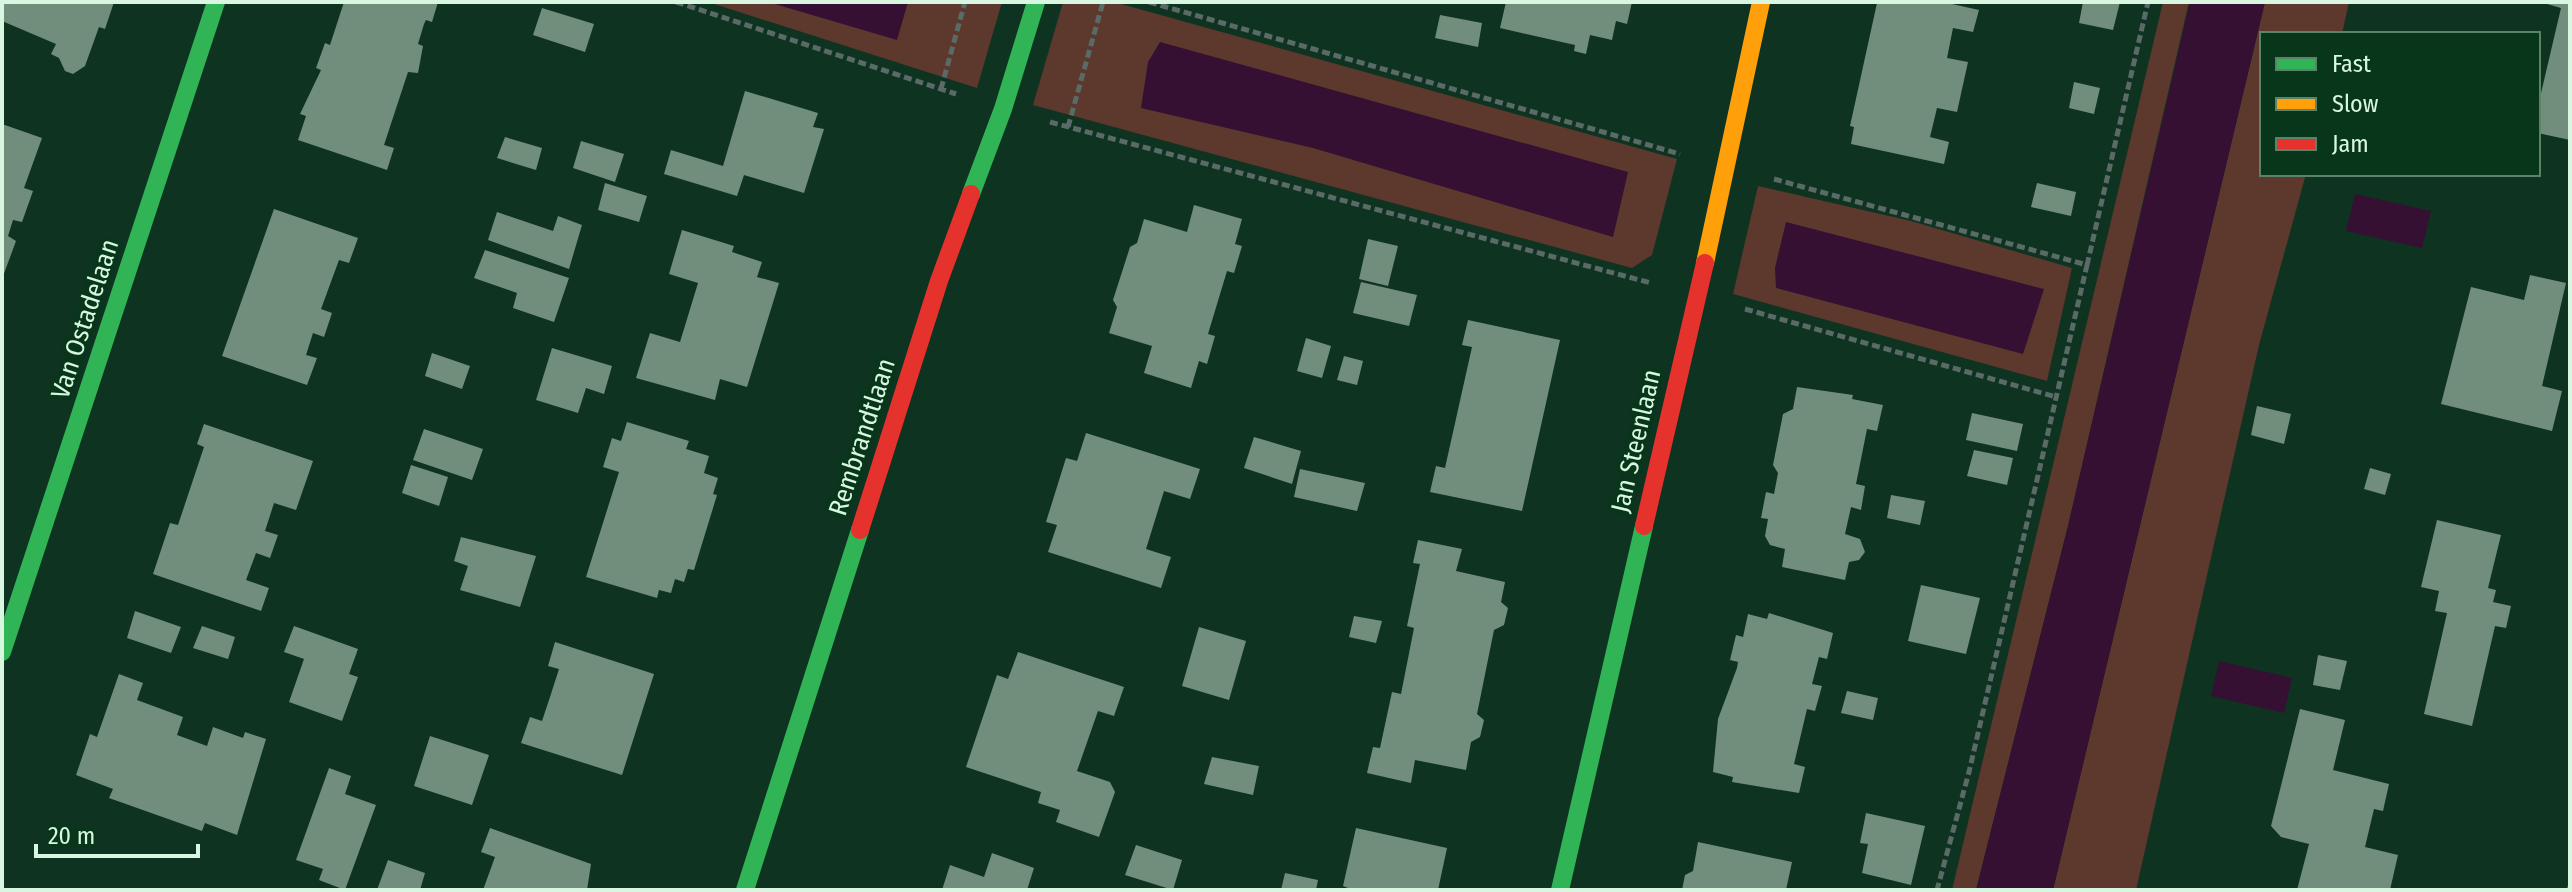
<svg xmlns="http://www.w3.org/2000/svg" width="2572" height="892" font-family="'Fira Sans Condensed',sans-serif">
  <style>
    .green { fill: #5c382d }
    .water { fill: #351032 }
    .building { fill: #718e7d }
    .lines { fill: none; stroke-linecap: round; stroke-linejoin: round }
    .path { stroke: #5a6a67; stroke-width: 5; stroke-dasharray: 8 4; stroke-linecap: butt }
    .fast { stroke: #30b455; stroke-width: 18 }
    .slow { stroke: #ff9f0a; stroke-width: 18 }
    .jam { stroke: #e5322d; stroke-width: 18 }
    .labels { text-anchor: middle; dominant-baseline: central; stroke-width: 8; stroke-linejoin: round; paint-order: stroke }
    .street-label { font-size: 26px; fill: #d9f6e0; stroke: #07361b }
  </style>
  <rect width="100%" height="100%" fill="#0f3321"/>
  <path class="green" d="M708 2H1002L977 88Z
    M1063 2H1114L1677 159 1652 255 1632 268 1033 105Z
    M2163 2H2189L2068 526 1976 890H1952Z
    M2265 2H2349L2342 34H2262V174H2306L2259 345 2136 890H2053Z
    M1758 186 1911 221 2072 268 2047 381 1733 294Z"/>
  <path class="water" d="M768 2H908L897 40Z
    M2190 2H2265L2053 890H1976L2068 526Z
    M1160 42 1628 172 1613 237 1313 148 1141 108 1148 62Z
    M2355 194 2431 211 2422 248 2346 231Z
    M1786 222 2044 289 2023 354 1776 288 1775 268Z
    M2219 661 2292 678 2284 713 2211 696Z"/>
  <path class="building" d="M2 2H114L105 29 99 27 85 66 73 74 65 71 59 58 51 54 56 44 2 21Z
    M344 2H438L432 22 426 20 424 24 418 44 423 46 418 73 408 72 384 145 394 148 387 170 298 140 306 116 300 114 321 70 316 68 325 43 330 45Z
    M1506 2H1632L1627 24 1616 21 1612 40 1590 35 1586 54 1574 51 1575 45 1500 28Z
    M1943 2 1979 10 1973 32 1953 28 1947 58 1968 62 1957 112 1937 108 1930 137 1949 142 1944 164 1851 144 1854 127 1850 126 1877 3Z
    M2083 2H2120L2113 30 2079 23Z
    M2540 2H2570V140L2538 133V106L2561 8Z
    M542 8 594 24 585 52 533 35Z
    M1440 15 1482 23 1478 47 1435 38Z
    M2074 82 2100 88 2094 114 2069 108Z
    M745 91 818 113 813 127 824 129 804 193 744 175 737 196 664 174 671 150 723 166Z
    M2 124 42 138 24 188 33 191 22 222 13 220 8 236 16 241 2 279Z
    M505 137 542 148 536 170 497 158Z
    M581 141 624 154 615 182 573 168Z
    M605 183 647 196 639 222 598 210Z
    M2037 183 2076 192 2071 216 2031 207Z
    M1194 205 1242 219 1235 244 1242 246 1234 273 1227 271 1208 334 1215 336 1207 364 1199 361 1191 388 1144 373 1152 346 1109 333 1117 307 1113 300 1130 247 1137 243 1144 219 1187 232Z
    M274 209 358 238 349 263 339 260 321 309 332 313 324 337 313 333 306 355 317 358 307 385 222 356Z
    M497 212 553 231 558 216 582 225 569 269 488 240Z
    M682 230 734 246 732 252 762 262 757 277 779 283 747 387 720 379 715 400 636 378 650 333 680 342 698 283 669 274Z
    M1368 239 1398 246 1388 286 1359 279Z
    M485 250 569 278 554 322 513 308 517 293 474 278Z
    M2530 275 2566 283 2542 386 2562 391 2552 431 2441 404 2471 287 2524 300Z
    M1361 282 1417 295 1409 326 1353 313Z
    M1468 320 1560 340 1522 511 1430 492 1436 466 1445 468 1472 347 1462 345Z
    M1306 338 1331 346 1322 378 1297 371Z
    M552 348 612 366 604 394 586 388 578 413 536 400Z
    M432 353 470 366 462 389 425 376Z
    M1344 356 1363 361 1357 385 1337 380Z
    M1797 387 1853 395 1852 399 1883 405 1877 431 1867 429 1856 484 1865 486 1861 510 1851 507 1845 534 1860 539 1865 552 1859 560 1849 562 1845 580 1782 567 1785 549 1770 545 1765 536 1768 519 1761 518 1766 492 1774 494 1778 473 1773 465 1783 414 1793 409Z
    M2257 406 2291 414 2284 444 2251 435Z
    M1972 413 2023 424 2017 451 1966 440Z
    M627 422 689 441 686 449 709 456 704 473 718 478 713 494 717 495 694 570 688 569 684 582 675 579 671 593 659 590 657 598 586 577 619 472 603 467 612 438 621 441Z
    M204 424 313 461 296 510 274 503 265 531 278 535 270 558 256 553 246 580 269 588 261 611 153 574 170 523 178 525 204 447 197 444Z
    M424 429 483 449 472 480 413 460Z
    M1086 433 1200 469 1190 499 1164 491 1146 549 1171 557 1161 588 1048 552 1057 525 1046 522 1066 458 1077 461Z
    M1254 437 1301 451 1292 484 1244 468Z
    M1974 450 2013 458 2007 485 1967 476Z
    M411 465 448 477 439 506 402 493Z
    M2370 468 2391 474 2385 495 2364 489Z
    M1300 469 1365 483 1357 511 1294 497Z
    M1891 495 1925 501 1920 525 1887 518Z
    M2437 520 2501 535 2488 588 2496 590 2493 602 2511 606 2506 628 2495 626 2472 726 2424 714 2447 613 2435 611 2439 591 2421 587Z
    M461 537 536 556 520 607 460 590 468 566 454 561Z
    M1418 540 1462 549 1456 571 1505 582 1501 602 1508 608 1504 625 1494 630 1477 714 1484 720 1480 737 1471 742 1466 770 1415 760 1411 783 1367 773 1373 747 1380 748 1392 692 1401 694 1414 628 1407 626 1420 564 1413 563Z
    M1921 585 1980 598 1966 654 1908 641Z
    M135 611 181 627 171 653 127 638Z
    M1769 613 1833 633 1827 659 1819 657 1812 684 1822 686 1815 711 1807 709 1794 764 1805 767 1799 793 1732 782 1733 777 1713 772 1718 719 1737 668 1738 662 1730 660 1736 635 1743 637 1748 614 1767 619Z
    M1354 616 1382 621 1376 643 1349 637Z
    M202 626 235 637 228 659 193 648Z
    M294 626 358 649 349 674 358 677 342 721 289 702 304 659 284 652Z
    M1199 627 1246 641 1229 700 1182 686Z
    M555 642 654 674 622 775 521 743 530 717 542 721 550 697 559 669 548 666Z
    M1018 652 1124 687 1114 716 1098 711 1077 771 1110 782 1115 792 1099 837 1056 822 1060 810 1038 803 1041 792 966 767 997 675 1008 679Z
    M2318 655 2347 661 2340 690 2313 685Z
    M119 674 143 683 137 700 183 717 177 735 207 746 213 727 243 738 245 732 266 739 237 835 205 823 202 831 109 798 113 789 76 775 90 734 97 737Z
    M1847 691 1878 698 1873 720 1841 713Z
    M2300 709 2345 720 2333 770 2389 784 2383 811 2374 809 2365 847 2398 855 2390 890H2297L2309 844 2281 837 2271 826Z
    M430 736 489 755 472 805 414 786Z
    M1212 757 1259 766 1253 795 1204 784Z
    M329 768 351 776 345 794 376 805 345 890 319 880 323 869 296 860Z
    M1866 813 1925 826 1911 885 1862 873 1868 844 1860 843Z
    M490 828 591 864 587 890H483L495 857 481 852Z
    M1356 828 1447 848 1438 890H1353L1343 886Z
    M1698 842 1792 862 1786 890H1682L1685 875 1693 871Z
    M1136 845 1182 860 1173 890 1125 875Z
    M992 853 1034 868 1027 890H942L950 865 984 877Z
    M388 860 425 873 420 890H377Z
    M1285 873 1318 880 1316 890H1281Z"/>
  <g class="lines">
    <path class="path" d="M676 2 956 94
      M1149 2 1680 154
      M941 89 965 2
      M1050 122 1651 283
      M1068 127 1103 2
      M1774 179 2087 265 1969 772 1937 890
      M2087 265 2148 2
      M1745 309 2056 397
      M2569 890 2570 886"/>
    <path class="fast" d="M971 194 1003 109 1036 2
      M2 652 216 2
      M745 890 860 530
      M1560 890 1644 526"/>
    <path class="slow" d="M1705 263 1761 2"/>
    <path class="jam" d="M1644 526 1705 263
      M860 530 939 281 971 194"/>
  </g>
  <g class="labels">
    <g class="street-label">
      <text transform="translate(85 319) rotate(-72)">Van Ostadelaan</text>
      <text transform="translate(862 437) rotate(-72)">Rembrandtlaan</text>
      <text transform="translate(1636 441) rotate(-77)">Jan Steenlaan</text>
    </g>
  </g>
  <rect width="2572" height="892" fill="none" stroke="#d9f6e0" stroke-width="8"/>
  <rect x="2260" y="32" width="280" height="144" fill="#07361b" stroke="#5b836a" stroke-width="2"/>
  <rect x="2276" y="58" width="40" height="12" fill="#30b455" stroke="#5b836a" stroke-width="2"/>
  <text x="2332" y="72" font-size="24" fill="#d9f6e0">Fast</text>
  <rect x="2276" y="98" width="40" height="12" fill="#ff9f0a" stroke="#5b836a" stroke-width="2"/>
  <text x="2332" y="112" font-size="24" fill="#d9f6e0">Slow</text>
  <rect x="2276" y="138" width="40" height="12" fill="#e5322d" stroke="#5b836a" stroke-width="2"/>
  <text x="2332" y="152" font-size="24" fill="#d9f6e0">Jam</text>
  <path d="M36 844v12h162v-12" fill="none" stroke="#d9f6e0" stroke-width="4"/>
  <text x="48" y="844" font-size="24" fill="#d9f6e0" stroke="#07361b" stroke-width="6" paint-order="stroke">20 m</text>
</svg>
